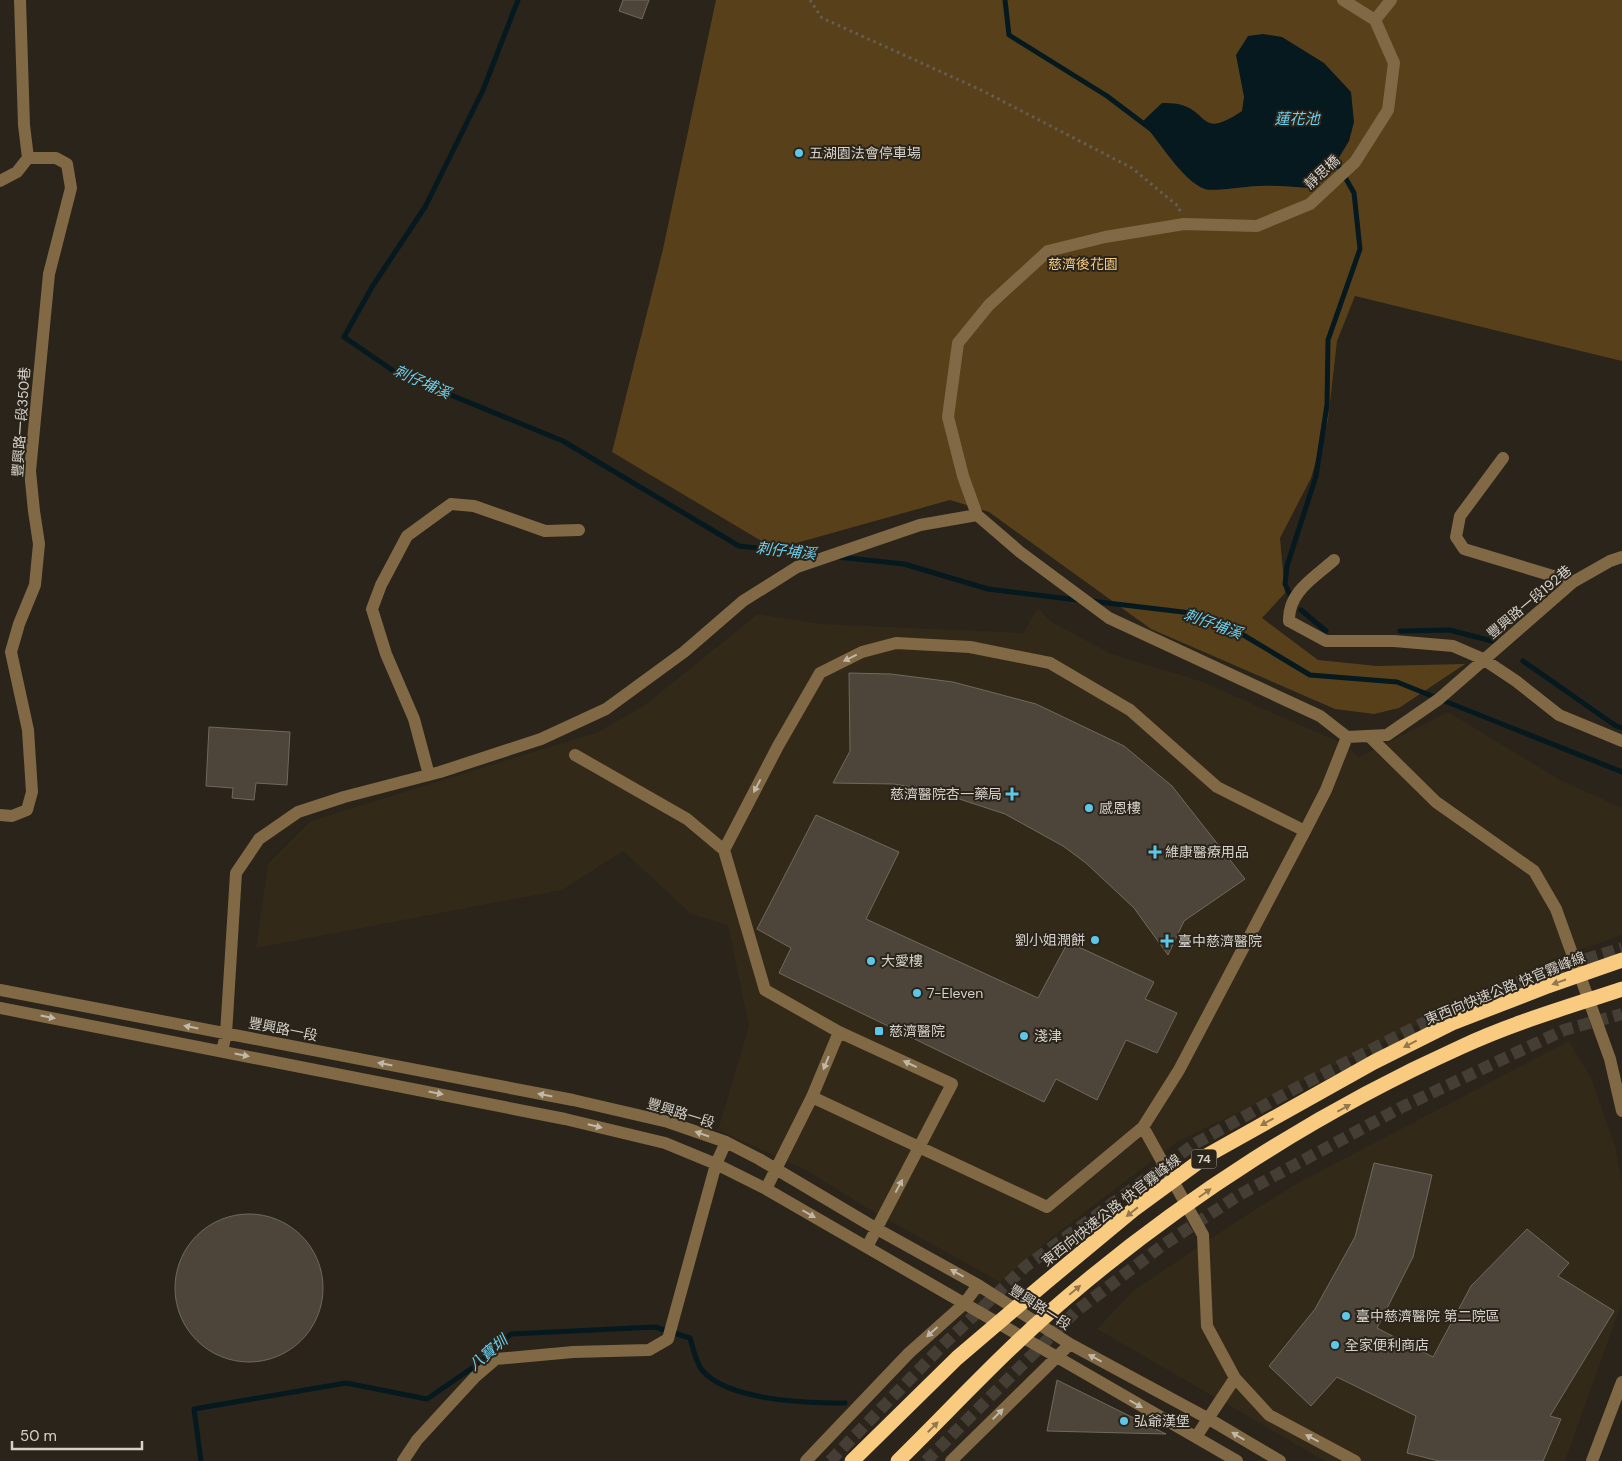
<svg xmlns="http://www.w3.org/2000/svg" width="1622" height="1461" font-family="'DM Sans','Noto Sans TC',sans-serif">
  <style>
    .built { fill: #332919 }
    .green { fill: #58411a }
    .water { fill: #05191f }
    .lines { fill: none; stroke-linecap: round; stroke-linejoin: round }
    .stream { stroke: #05191f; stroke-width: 5 }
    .building { fill: #4d453a; stroke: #70695d }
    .minor-tunnel { stroke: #443e35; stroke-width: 12; stroke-dasharray: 12 6; stroke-linecap: butt }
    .path { stroke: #645f56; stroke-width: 3; stroke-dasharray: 2.5 4; stroke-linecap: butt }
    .minor { stroke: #806944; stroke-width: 12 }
    .highway-bridge { stroke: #f8cb80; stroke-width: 15 }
    .oneway { fill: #c0b8a9 }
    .oneway2 { fill: #91784d }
    .poi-dot { fill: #5cc7e8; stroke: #2a241a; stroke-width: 2 }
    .labels { text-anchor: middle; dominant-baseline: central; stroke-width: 4; stroke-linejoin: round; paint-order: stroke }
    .shield { fill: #2a241a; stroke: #a29e96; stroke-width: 1 }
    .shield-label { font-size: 12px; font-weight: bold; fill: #d6d2cb }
    .poi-label { font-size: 14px; fill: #d6d2cb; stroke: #2a241a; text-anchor: start }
    .street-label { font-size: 14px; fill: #d6d2cb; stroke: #2a241a }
    .park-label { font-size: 14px; fill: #f5c981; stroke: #2a241a }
    .water-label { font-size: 15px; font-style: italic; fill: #6dd1f0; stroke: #2a241a }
  </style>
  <rect width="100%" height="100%" fill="#2a241a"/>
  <path class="built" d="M1038 608 1050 621 1111 654 1200 681 1344 744 1359 757 1448 712 1560 780 1622 808V935L1549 961 1177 1142 1051 1238 1000 1282 867 1208 806 1170 718 1130 749 1026 728 925 691 914 623 851 562 890 256 948 268 864 311 821 598 732 645 705 758 614 821 624 1023 633Z
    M1569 1041 1591 1078 1615 1146 1622 1184V1302L1565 1461H1325L1097 1329 1133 1291 1225 1229 1294 1185Z"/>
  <path class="green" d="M716 0H1622V361L1355 296 1337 341 1328 420 1311 478 1280 538 1285 593 1262 618 1318 660 1377 666 1465 664 1399 708 1374 714 1335 709 1151 629 989 512 950 500 775 549 612 452 663 249Z"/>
  <path class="water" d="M1263 34 1282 37 1324 63 1351 92 1354 122 1349 141 1335 164 1309 188C1293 187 1276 185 1259 186 1247 186 1214 192 1205 189 1182 181 1159 140 1142 122L1162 103C1167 103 1173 103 1178 104 1210 111 1199 140 1242 111L1244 97 1236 55 1248 36Z"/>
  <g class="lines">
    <path class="stream" d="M518 0 483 90 425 207 372 287 344 337 395 372 563 441 739 546 820 555
      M1005 0 1009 35 1107 96 1152 130
      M838 557 904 564 988 589 1078 600
      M1292 599 1285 584 1287 566 1316 476 1327 405 1328 340 1360 249 1354 193 1333 156
      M1091 601 1191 613 1240 633 1310 675 1397 682 1622 772
      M1301 610 1326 631
      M1400 631 1449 630 1500 643
      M1523 661 1616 726 1622 728
      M201 1461 194 1409 346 1383 427 1399 475 1366 511 1334 655 1327 690 1338C693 1348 696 1363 702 1370 728 1401 807 1403 845 1403"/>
  </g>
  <path class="building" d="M623 0H649L642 19 619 11Z
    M849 673 891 674 953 682 1036 704 1124 746 1172 786 1245 879 1184 921 1168 955 1134 908 1086 863 1063 846 1005 814 935 791 894 784 833 783 850 751Z
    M209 727 290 732 287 785 256 783 254 800 232 798 233 788 206 786Z
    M816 815 899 852 866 919 1038 998 1068 942 1154 982 1145 999 1177 1013 1157 1053 1126 1040 1097 1100 1056 1079 1044 1102 779 973 791 948 757 929Z
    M1374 1163 1432 1175 1413 1257 1377 1328 1433 1357 1471 1286 1527 1229 1569 1263 1558 1276 1614 1311 1550 1416 1561 1419 1543 1461H1439L1407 1453 1416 1416 1337 1377 1311 1406 1269 1366 1315 1309 1355 1237Z
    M175 1288a74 74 0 1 1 148 0a74 74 0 1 1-148 0Z
    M1057 1380 1166 1434 1047 1431Z"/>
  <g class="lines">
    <path class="minor-tunnel" d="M830 1461 944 1344 1026 1266 1196 1143 1296 1088 1447 1011 1541 973 1622 948
      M926 1461 1075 1312 1163 1245 1239 1195 1402 1107 1564 1030 1622 1014"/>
    <path class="path" d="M810 0 822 18 979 89 1132 168 1179 207 1180 212"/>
    <path class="minor" d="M1343 0 1375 20
      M0 181 17 172 28 158 24 125 20 0
      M1503 458 1460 516 1456 537 1464 549 1573 582
      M977 515 963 476 948 417 958 343 989 305 1048 251 1105 237 1184 224 1257 226 1310 204 1355 162 1388 110 1394 63 1375 20 1391 0
      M1334 560C1314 578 1288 592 1289 621L1326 641H1394L1453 646 1483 659 1516 681 1559 715 1622 741
      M1369 736 1436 802 1534 871 1556 909 1610 1059 1622 1111
      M575 755 687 819 724 850 765 990 839 1032
      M429 775 414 719 386 654 372 609 381 585 407 536 451 504 474 506 545 531 579 530
      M0 815 12 816 27 810 32 792 28 730 11 652 19 624 35 585 39 544 34 511 30 471 49 274 71 188 67 164 56 158H28
      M724 850 778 746 820 673 862 652 896 643 970 647 1050 663 1130 710 1217 787 1305 831
      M0 990 573 1100 668 1122 726 1142 759 1159 877 1229 978 1285 1070 1344 1209 1419 1280 1461
      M0 1008 565 1119 665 1143 716 1164 766 1189 1237 1461
      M222 1051 226 1034 236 873 259 839 298 812 344 797 440 772 541 739 606 709 684 652 743 601 797 567 920 525 977 515 1020 552 1109 618 1320 716 1347 737 1387 735 1439 699 1573 582 1610 561 1622 557
      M812 1097 1047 1207 1143 1127 1179 1070 1305 831 1326 790 1347 737
      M1143 1127 1203 1235 1207 1326 1235 1378
      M766 1189 812 1097 839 1032 952 1084 867 1247
      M1196 1437 1235 1378 1269 1415 1355 1461
      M403 1461 417 1440 475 1377 496 1359 573 1352 649 1350 668 1339 716 1164 726 1142
      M806 1461 909 1353 964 1304 978 1285
      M951 1461 1070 1344
      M1592 1461 1622 1382"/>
    <path class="highway-bridge" d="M852 1461 957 1358 1045 1283 1133 1210 1208 1155 1374 1062 1452 1023 1545 987 1622 960
      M898 1461C953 1407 1006 1349 1065 1299 1183 1198 1319 1111 1461 1047 1512 1023 1568 1007 1622 989"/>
  </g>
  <defs><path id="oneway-solid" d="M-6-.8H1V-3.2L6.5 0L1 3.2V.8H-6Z" transform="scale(1.25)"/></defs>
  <g class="oneway">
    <use href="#oneway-solid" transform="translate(850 658) rotate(154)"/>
    <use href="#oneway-solid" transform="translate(757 786) rotate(118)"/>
    <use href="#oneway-solid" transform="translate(48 1017) rotate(11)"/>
    <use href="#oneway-solid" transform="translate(191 1027) rotate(-169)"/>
    <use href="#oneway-solid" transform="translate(242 1055) rotate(11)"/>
    <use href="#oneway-solid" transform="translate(826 1063) rotate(112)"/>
    <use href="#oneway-solid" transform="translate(385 1064) rotate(-169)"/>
    <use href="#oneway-solid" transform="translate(910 1064) rotate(-155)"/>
    <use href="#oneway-solid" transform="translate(436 1093) rotate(11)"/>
    <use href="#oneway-solid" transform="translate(545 1095) rotate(-169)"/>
    <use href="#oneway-solid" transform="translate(595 1126) rotate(14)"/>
    <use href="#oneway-solid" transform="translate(702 1134) rotate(-161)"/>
    <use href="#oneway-solid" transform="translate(899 1186) rotate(-62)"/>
    <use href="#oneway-solid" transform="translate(809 1214) rotate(30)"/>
    <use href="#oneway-solid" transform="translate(957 1273) rotate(-151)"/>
    <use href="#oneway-solid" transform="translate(932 1332) rotate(138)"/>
    <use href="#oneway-solid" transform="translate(1095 1358) rotate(-152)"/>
    <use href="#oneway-solid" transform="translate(1136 1404) rotate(30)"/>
    <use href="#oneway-solid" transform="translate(998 1414) rotate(-45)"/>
    <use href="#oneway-solid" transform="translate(1238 1436) rotate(-149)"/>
    <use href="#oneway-solid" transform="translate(1312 1438) rotate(-152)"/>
  </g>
  <g class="oneway2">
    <use href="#oneway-solid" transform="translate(1559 982) rotate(161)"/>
    <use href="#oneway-solid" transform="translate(1410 1044) rotate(153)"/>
    <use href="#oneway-solid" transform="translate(1344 1108) rotate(-29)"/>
    <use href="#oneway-solid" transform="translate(1267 1122) rotate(151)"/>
    <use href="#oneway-solid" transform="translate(1205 1193) rotate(-35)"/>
    <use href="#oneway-solid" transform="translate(1132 1212) rotate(142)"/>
    <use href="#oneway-solid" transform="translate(1075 1290) rotate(-40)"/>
    <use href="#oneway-solid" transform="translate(933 1427) rotate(-45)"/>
  </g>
  <g class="poi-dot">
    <circle cx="799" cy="153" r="5"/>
    <path d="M1009.5 786.5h5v5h5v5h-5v5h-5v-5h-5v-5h5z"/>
    <circle cx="1089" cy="808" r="5"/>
    <path d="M1152.5 844.5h5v5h5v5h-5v5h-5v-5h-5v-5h5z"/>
    <circle cx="1095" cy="940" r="5"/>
    <path d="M1164.5 933.5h5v5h5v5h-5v5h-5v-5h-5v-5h5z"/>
    <circle cx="871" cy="961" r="5"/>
    <circle cx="917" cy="993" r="5"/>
    <rect x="874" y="1026" width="10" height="10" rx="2.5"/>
    <circle cx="1024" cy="1036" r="5"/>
    <circle cx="1346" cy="1316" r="5"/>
    <circle cx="1335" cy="1345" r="5"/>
    <circle cx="1124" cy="1421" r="5"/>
  </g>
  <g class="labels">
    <rect class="shield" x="1191.5" y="1149.5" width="25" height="19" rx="4"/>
    <g class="shield-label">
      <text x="1204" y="1159">74</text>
    </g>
    <g class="poi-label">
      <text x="809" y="153">五湖園法會停車場</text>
      <text x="1002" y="794" text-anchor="end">慈濟醫院杏一藥局</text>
      <text x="1099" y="808">感恩樓</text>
      <text x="1165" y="852">維康醫療用品</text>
      <text x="1085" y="940" text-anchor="end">劉小姐潤餅</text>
      <text x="1178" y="941">臺中慈濟醫院</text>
      <text x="881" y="961">大愛樓</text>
      <text x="927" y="993">7-Eleven</text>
      <text x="889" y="1031">慈濟醫院</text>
      <text x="1034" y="1036">淺津</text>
      <text x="1356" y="1316">臺中慈濟醫院 第二院區</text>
      <text x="1345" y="1345">全家便利商店</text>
      <text x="1134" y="1421">弘爺漢堡</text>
    </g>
    <g class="street-label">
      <text transform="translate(1322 172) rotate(-43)">靜思橋</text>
      <text transform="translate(21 422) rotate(-86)">豐興路一段350巷</text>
      <text transform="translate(1529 602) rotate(-40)">豐興路一段192巷</text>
      <text transform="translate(1505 988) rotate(-22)">東西向快速公路 快官霧峰線</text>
      <text transform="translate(283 1029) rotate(11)">豐興路一段</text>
      <text transform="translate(681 1113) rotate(17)">豐興路一段</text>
      <text transform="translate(1111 1210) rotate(-38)">東西向快速公路 快官霧峰線</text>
      <text transform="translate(1040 1307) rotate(33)">豐興路一段</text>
    </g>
    <g class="park-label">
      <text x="1083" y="264">慈濟後花園</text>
    </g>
    <g class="water-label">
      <text x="1297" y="119">蓮花池</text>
      <text transform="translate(422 382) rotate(24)">刺仔埔溪</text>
      <text transform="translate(786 551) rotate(6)">刺仔埔溪</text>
      <text transform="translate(1213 624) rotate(20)">刺仔埔溪</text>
      <text transform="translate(488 1353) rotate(-40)">八寶圳</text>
    </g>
  </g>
  <path d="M12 1441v8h130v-8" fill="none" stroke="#d6d2cb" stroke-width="2.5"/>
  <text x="20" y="1441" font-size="15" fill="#d6d2cb" stroke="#2a241a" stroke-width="4" paint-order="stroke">50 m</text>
</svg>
